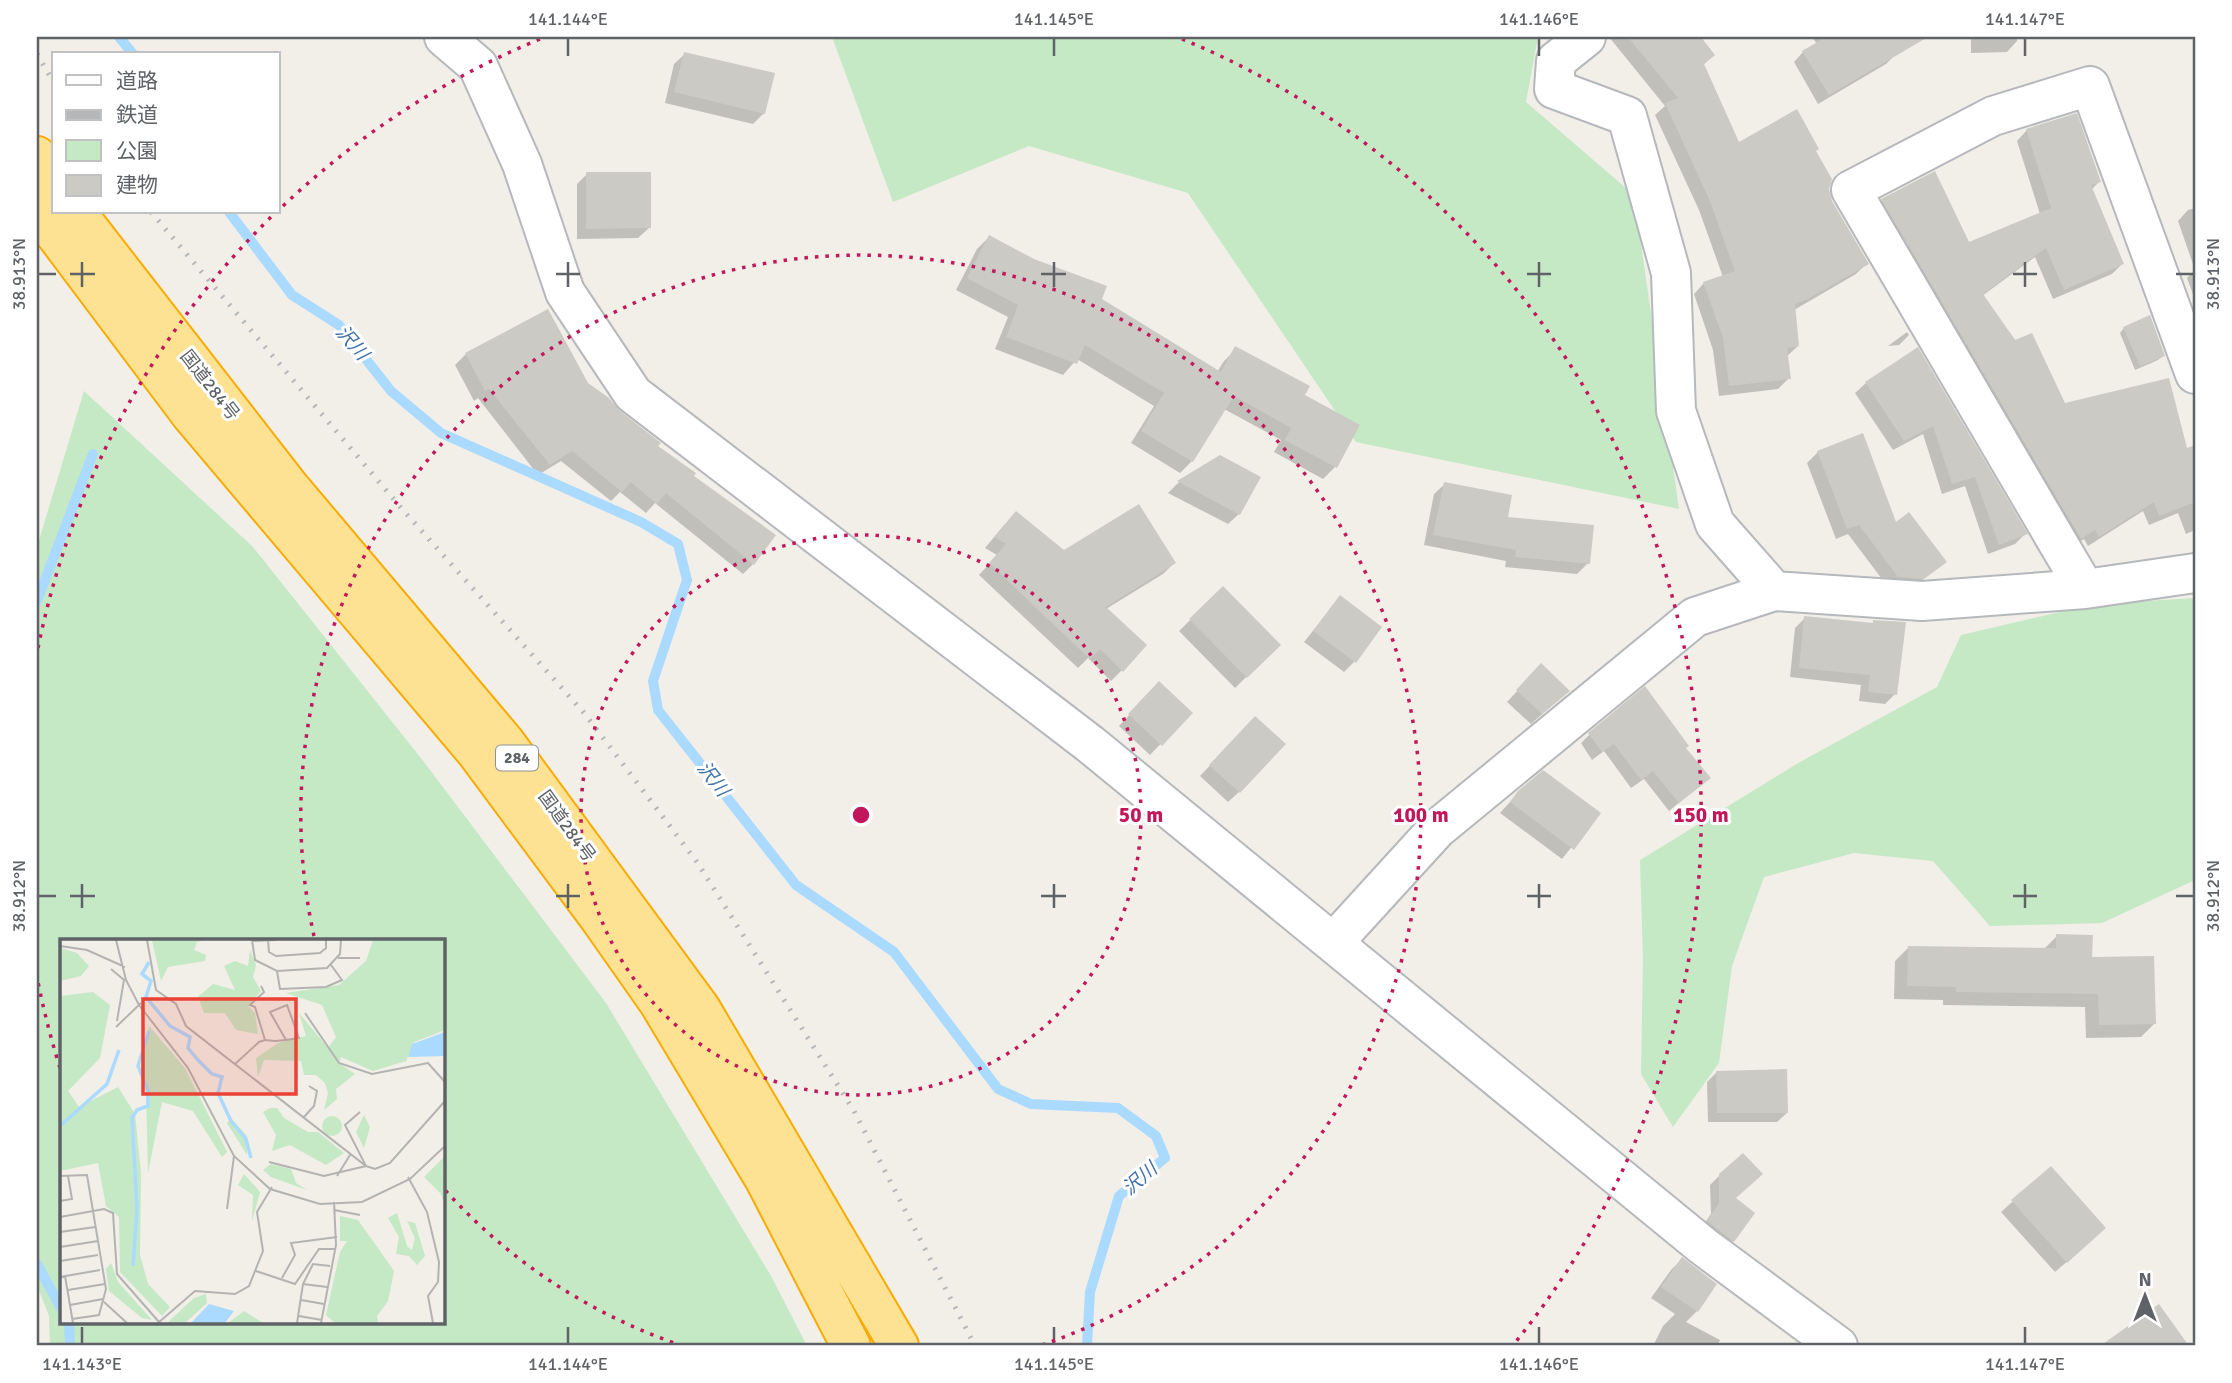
<svg xmlns="http://www.w3.org/2000/svg" width="2232" height="1383" font-family="Signika,'Noto Sans JP',sans-serif">
  <style>
    .green { fill: #c5e8c5; fill-rule: evenodd }
    .shadow { fill: #0003 }
    .lines { fill: none; stroke-linecap: round; stroke-linejoin: round }
    .stream { stroke: #aadaff; stroke-width: 10 }
    .building { fill: #cccac5 }
    .street-casing { stroke: #b5b8bc; stroke-width: 42 }
    .highway-casing { stroke: #f9ab00; stroke-width: 42 }
    .street { stroke: #fff; stroke-width: 38 }
    .highway { stroke: #fde293; stroke-width: 38 }
    .rail { stroke: #b6b7b8; stroke-width: 5; stroke-dasharray: 2 9; stroke-linecap: butt }
    .ticks { fill: none; stroke: #5f6368; stroke-width: 2.5 }
    .ring { fill: none; stroke: #c2185b; stroke-width: 3.5; stroke-dasharray: 3.5 7 }
    .labels { text-anchor: middle; dominant-baseline: central; stroke-width: 6; stroke-linejoin: round; paint-order: stroke }
    .shield { fill: #fff; stroke: #8f9295; stroke-width: 2 }
    .shield-label { font-size: 16px; font-weight: bold; fill: #5f6368 }
    .street-label { font-size: 18px; fill: #5f6368; stroke: #fff }
    .water-label { font-size: 19px; font-style: italic; fill: #4174aa; stroke: #fff }
    .inset-river { fill: none; stroke: #aadaff; stroke-width: 3.5 }
    .inset-road { fill: none; stroke: #b3b3b1; stroke-width: 2 }
    .view { fill: #ea4335; fill-opacity: 0.15; stroke: #ea4335; stroke-width: 3.5 }
    .inset-edge { fill: none; stroke: #5f6368; stroke-width: 3.5 }
    .centre { fill: #c2185b; stroke: #fff; stroke-width: 3.5 }
    .ring-label { font-size: 21px; text-anchor: middle; font-weight: bold; fill: #c2185b; stroke: #fff; stroke-width: 6; stroke-linejoin: round; paint-order: stroke }
    .neatline { fill: none; stroke: #5f6368; stroke-width: 2.5 }
    .ticks-label { font-size: 18px; text-anchor: middle; fill: #5f6368 }
  </style>
  <rect width="100%" height="100%" fill="#f1efe8"/>
  <path class="green" d="M832 37H1538L1526 102 1634 195 1679 509 1356 442 1188 193 1029 146 893 202Z
    M84 391 253 547 424 762 606 1003 771 1276 807 1346H50L49 1316 37 1285V547ZM61 940H443V1322H61Z
    M2195 598V880L2102 923 1990 926 1933 861 1854 853 1764 877 1732 966 1719 1063 1673 1127 1641 1074 1643 959 1640 860 1800 762 1937 687 1961 635 2094 604Z"/>
  <path class="shadow" d="M1609 37H1698L1713 55 1702 66 1739 144 1814 152 1830 202 1867 263 1856 274 1794 310 1798 346 1786 357 1789 378 1778 389 1719 396 1713 350 1694 294 1704 283 1723 277 1699 210 1655 115 1665 106Z
    M1812 37H1915L1892 48 1896 54 1886 64 1818 104 1794 62 1803 52 1817 44Z
    M1971 37H2017V41L2007 52 1971 53Z
    M685 54 764 113 753 124 665 103 674 64Z
    M2027 130 2099 182 2091 190 2122 264 2112 274 2053 299 2035 257 1982 296 2064 405 2186 450 2195 447V530L2186 534 2178 513 2149 525 2143 511 2088 546 2084 539 2070 548 1872 210 1883 200 1968 245 2040 214 2017 141Z
    M587 174 649 228 638 238 577 239V184Z
    M2195 208V270L2178 221 2188 210Z
    M989 237 1100 300 1217 372 1224 361 1236 349 1303 396 1335 467 1323 479 1274 452 1281 440 1224 409 1192 461 1180 473 1131 443 1154 406 1077 359 1063 375 995 349 1008 317 956 290 977 249Z
    M2195 270V300L2187 278Z
    M547 311 587 384 655 446 753 564 743 574 655 503 646 513 620 492 611 501 561 461 538 475 478 398 474 401 455 365 466 354Z
    M2124 328 2163 356 2158 360 2135 370 2120 333Z
    M1907 332 1909 335 1899 345 1888 346Z
    M1917 349 2025 534 2015 544 1988 554 1965 486 1942 494 1923 434 1893 450 1855 393 1866 383Z
    M1818 452 1895 524 1944 561 1912 589 1888 587 1848 534 1836 539 1807 463Z
    M1220 457 1239 514 1228 524 1168 493 1178 483Z
    M1445 484 1506 518 1588 563 1577 574 1505 567 1506 561 1424 545 1434 494Z
    M1005 524 1064 552 1174 563 1163 574 1106 609 1122 670 1111 681 1088 658 1078 668 979 575 997 555 985 548Z
    M1223 588 1279 645 1235 688 1179 631Z
    M1340 597 1354 662 1344 672 1304 642Z
    M1805 618 1871 625 1874 621 1895 694 1885 704 1859 701 1861 685 1790 677 1795 628Z
    M1531 676 1568 691 1531 724 1507 702Z
    M1149 694 1190 713 1150 755 1119 726Z
    M1245 729 1239 792 1228 802 1200 776Z
    M1590 734 1684 748 1699 786 1669 811 1644 779 1631 788 1604 751 1592 760 1581 743Z
    M1519 792 1598 814 1562 859 1500 813Z
    M2057 936 2091 959 2155 1023 2141 1037 2086 1038 2085 1007 1943 1005V1000L1894 999 1895 961 1909 947 2044 949Z
    M1717 1072 1787 1113 1777 1122H1708L1707 1082Z
    M2050 1168 2093 1239 2055 1272 2001 1212Z
    M1720 1175 1733 1199V1241L1724 1250 1699 1231 1711 1214 1710 1185Z
    M1682 1259 1715 1284 1697 1311 1686 1322 1720 1340 1717 1346H1653L1663 1326 1675 1314 1651 1298 1671 1270Z"/>
  <g class="lines">
    <path class="stream" d="M119 37 133 54
      M229 212 292 295 339 325 391 391 441 433 641 522 678 544 687 580 653 681 658 710 796 885 894 952 998 1089 1031 1104 1118 1108 1156 1136 1165 1158 1119 1196 1090 1292 1087 1346
      M37 601 93 454
      M37 1264 61 1308
      M69 1322 70 1346"/>
  </g>
  <path class="building" d="M1628 37H1701L1715 55 1704 64 1739 142 1797 109 1819 149 1816 151 1832 179 1829 189 1832 201 1869 264 1808 299 1795 304 1799 346 1787 348 1791 379 1729 386 1723 338 1703 282 1735 271 1709 199 1665 103 1678 98Z
    M1826 37H1928L1829 95 1802 51Z
    M684 52 775 73 765 114 674 92Z
    M2077 113 2101 182 2091 185 2124 264 2064 290 2046 248 1983 294 2015 340 2032 333 2065 403 2169 378 2187 448 2195 445V502L2159 516 2154 502 2099 537 2095 530 2081 539 1881 199 1935 171 1969 242 2051 208 2026 129Z
    M586 172H651V228L586 229Z
    M989 235 1034 259 1107 286 1102 299 1221 372 1235 346 1310 386 1305 395 1360 425 1337 468 1285 440 1291 428 1234 396 1193 462 1141 431 1164 393 1085 345 1077 364 1006 337 1018 305 967 278Z
    M548 309 588 383 609 398 620 411 661 443 658 446 696 473 694 476 776 535 754 565 666 493 657 504 631 482 622 492 572 451 550 465 489 389 485 391 465 353Z
    M2150 315 2165 356 2140 366 2123 327Z
    M1918 347 2028 534 1999 545 1975 477 1952 484 1933 426 1904 441 1865 382Z
    M1863 433 1896 522 1909 512 1947 562 1924 579 1898 577 1859 525 1847 529 1817 451Z
    M1220 455 1261 477 1240 515 1177 481Z
    M1444 482 1512 495 1508 517 1594 525 1590 564 1515 557 1516 550 1433 535Z
    M1139 504 1176 563 1106 607 1147 645 1123 672 1100 649 1090 659 989 563 1006 544 994 537 1016 511 1064 550Z
    M1223 586 1281 645 1247 678 1189 619Z
    M1340 595 1382 627 1356 663 1313 631Z
    M1804 616 1873 623V620L1906 622 1897 695 1868 692 1870 675 1799 668Z
    M1541 663 1570 691 1542 714 1516 690Z
    M1159 681 1193 713 1162 746 1128 714Z
    M1645 686 1689 746 1686 748 1711 778 1679 803 1653 771 1641 780 1614 744 1602 752 1588 733Z
    M1255 716 1286 744 1240 793 1209 765Z
    M1543 770 1601 813 1574 850 1510 802 1518 791Z
    M2056 934 2093 935 2092 957 2154 956 2156 1024 2099 1025 2098 994 1956 992V987L1907 986 1908 946 2056 948Z
    M1787 1069 1788 1113H1717L1716 1071Z
    M1743 1153 1763 1174 1736 1198 1755 1213 1734 1242 1707 1221 1719 1203V1174Z
    M2051 1166 2106 1228 2067 1263 2011 1200Z
    M1682 1257 1717 1284 1698 1312 1661 1287Z
    M2159 1304 2189 1346H2100Z"/>
  <g class="lines">
    <defs>
      <path id="street" d="M444 37 478 66 522 164 565 292 633 394 1090 744 1703 1246 1838 1346
        M1586 37 1556 61 1554 89 1627 116 1671 273 1676 411 1715 524 1774 591
        M2085 589 1851 190 1993 116 2090 86 2195 374
        M1333 943 1437 829 1695 617 1774 591 1922 601 2085 589 2195 573"/>
      <path id="highway" d="M37 156 54 181
        M37 210 191 415 476 752 600 919 659 1003 765 1180 851 1346
        M76 212 288 485 505 742 701 1009 899 1346"/>
    </defs>
    <use href="#street" class="street-casing"/>
    <use href="#highway" class="highway-casing"/>
    <use href="#street" class="street"/>
    <use href="#highway" class="highway"/>
    <path class="rail" d="M37 54 54 83
      M151 212 402 509 585 714 697 862 854 1111 975 1346"/>
  </g>
  <path class="ticks" d="M568 38V56M1054 38V56M1539 38V56M2025 38V56M82 262V287M568 262V287M1054 262V287M1539 262V287M2025 262V287M38 274H56M70 274H95M556 274H580M1041 274H1066M1527 274H1551M2013 274H2037M2176 274H2194M82 884V908M568 884V908M1054 884V908M1539 884V908M2025 884V908M38 896H56M70 896H95M556 896H580M1041 896H1066M1527 896H1551M2013 896H2037M2176 896H2194M82 1327V1344M568 1327V1344M1054 1327V1344M1539 1327V1344M2025 1327V1344"/>
  <g class="ring">
    <circle cx="861" cy="815" r="280"/>
    <path d="M683 1346A560 560 0 0 1 445 1190M314 936A560 560 0 1 1 1039 1346"/>
    <path d="M60 1068A840 840 0 0 1 38 982M38 648A840 840 0 0 1 272 216M283 206A840 840 0 0 1 540 39M1182 39A840 840 0 0 1 1514 1344"/>
  </g>
  <g class="labels">
    <rect class="shield" x="496" y="745.5" width="42" height="25" rx="5"/>
    <g class="shield-label">
      <text x="517" y="758">284</text>
    </g>
    <g class="street-label">
      <text transform="translate(210 385) rotate(52)">国道284号</text>
      <text transform="translate(567 826) rotate(54)">国道284号</text>
    </g>
    <g class="water-label">
      <text transform="translate(352 343) rotate(49)">沢川</text>
      <text transform="translate(713 779) rotate(52)">沢川</text>
      <text transform="translate(1140 1179) rotate(-41)">沢川</text>
    </g>
  </g>
  <g transform="translate(60 939)">
    <rect width="385" height="385" fill="#f1efe8"/>
    <path d="M92 1H145L137 3 134 11 146 16 145 22 108 28 101 42ZM313 1H385V91L354 103 346 122 313 132 281 118 279 124 295 135 276 150 277 160 264 171 268 154 265 144 256 136H244L241 122 204 121 198 138 196 119 218 104 246 97 239 74 268 109 276 98 262 66 226 54 279 46 306 22ZM0 9 17 14 29 27 21 37 0 42ZM190 11 196 26 193 38 201 52 188 67 195 74 198 95 176 91 165 74H144L138 58 153 45 175 51 164 27 175 22 188 27ZM33 53 50 66 40 119 8 152 19 168 58 148 75 175 81 234 80 316 88 345 110 368 102 377 60 333 59 278 46 267 38 224 0 232V57ZM89 87 125 129 167 213 162 218 133 172 102 163 88 234 86 151 80 134ZM210 169H217L224 179 248 193H258L284 214 266 226 230 206 212 212 216 196 203 173ZM304 176 310 188 304 209 296 193ZM262 187a10 10 0 1 1 20 0a10 10 0 1 1-20 0ZM171 179 187 197V216L167 184ZM385 217 383 232 385 268 381 255 364 238ZM211 225 231 230 236 244 247 251 211 238 203 231ZM184 235 200 253 192 282 193 256 178 246ZM337 274 347 307 352 311 355 299 347 282 355 284 365 317 357 326 349 317 336 315 339 298 328 279ZM280 277 298 281 334 332 328 362 317 377 318 384H275L266 376 280 313 287 302H280ZM51 324 58 343 92 381 82 379 49 352 46 330ZM146 355 147 364 125 384H107L134 359ZM184 372 203 384H168Z" fill="#c5e8c5"/>
    <path d="M385 93V117L348 118 352 105ZM149 365 174 372 165 384H131Z" fill="#aadaff"/>
    <path class="inset-river" d="M89 23 82 35 91 42 86 58 110 87 130 98 128 109 138 121 152 135 162 138 158 154 171 182 186 200 191 219M0 187 47 145 59 111M73 327 77 270 72 179 77 171 88 167V151L78 127 89 92"/>
    <path class="inset-road" d="M56 1 66 41 79 66 128 129 174 217 210 250 260 265 302 263 350 240 385 207M87 1 96 51 116 65 126 87 306 227 315 230 330 224 385 162M192 1 195 21 217 32 267 29 280 15 281 1M208 1 209 13 216 17 260 14 266 9V1M192 2 216 1M0 7 27 11 65 28M278 19H300M51 30 64 41 57 82M217 32 220 50 266 48 282 41 271 26M201 47 204 53 190 66 195 68 205 101M245 74 279 124 312 135 368 124 385 143M56 88 81 64M175 125 199 103 205 101 215 102 226 101 239 99 227 66 210 73 226 101M244 178 254 167 257 152 249 147M209 223 264 237 306 227 285 186 300 173M0 237 27 236 46 350 39 376 12 380M277 237 290 216M348 238 367 273 379 323 378 343 368 357 373 384M0 262 12 260 8 237M167 270 174 217M274 271 300 276M0 278 44 270 53 274 57 335 99 383M0 293 35 288M0 308 38 302M0 322 38 316M196 332 235 345 259 310H275M5 337 13 384M0 338 40 331M222 339 235 316 231 304 277 298M243 345 267 348M8 351 45 345M241 361 264 365M44 363 67 384M10 366 43 360M239 377 262 381M98 384 135 352 175 355 189 347 203 312 197 273 212 248M237 384 243 345 253 325 270 327M261 384 276 306 274 263"/>
    <path class="view" d="M83 60H236V155H83Z"/>
    <rect width="385" height="385" class="inset-edge"/>
  </g>
  <circle cx="861" cy="815" r="10" class="centre"/>
  <g class="ring-label">
    <text x="1141" y="822">50 m</text>
    <text x="1421" y="822">100 m</text>
    <text x="1701" y="822">150 m</text>
  </g>
  <rect width="2232" height="1383" fill="none" stroke="#ffffff" stroke-width="77"/>
  <rect x="52" y="52" width="228" height="161" fill="#ffffff" stroke="#bfc1c3" stroke-width="2"/>
  <rect x="66" y="75" width="35" height="10" fill="#ffffff" stroke="#bfc1c3" stroke-width="2"/>
  <text x="116" y="88" font-size="21" fill="#5f6368">道路</text>
  <rect x="66" y="110" width="35" height="10" fill="#b6b7b8" stroke="#bfc1c3" stroke-width="2"/>
  <text x="116" y="122" font-size="21" fill="#5f6368">鉄道</text>
  <rect x="66" y="140" width="35" height="21" fill="#c5e8c5" stroke="#bfc1c3" stroke-width="2"/>
  <text x="116" y="158" font-size="21" fill="#5f6368">公園</text>
  <rect x="66" y="175" width="35" height="21" fill="#cccac5" stroke="#bfc1c3" stroke-width="2"/>
  <text x="116" y="192" font-size="21" fill="#5f6368">建物</text>
  <g transform="translate(2145 1296)" stroke="#ffffff" stroke-width="5" paint-order="stroke">
  <path d="M0-5L12 26L0 18L-12 26Z" fill="#5f6368"/>
  <text y="-10" font-size="19" font-weight="bold" text-anchor="middle" fill="#5f6368">N</text>
  </g>
  <rect x="38" y="38" width="2156" height="1306" class="neatline"/>
  <g class="ticks-label">
    <text x="568" y="25">141.144°E</text>
    <text x="1054" y="25">141.145°E</text>
    <text x="1539" y="25">141.146°E</text>
    <text x="2025" y="25">141.147°E</text>
    <text transform="translate(19 274) rotate(-90)" y="6">38.913°N</text>
    <text transform="translate(2213 274) rotate(-90)" y="6">38.913°N</text>
    <text transform="translate(19 896) rotate(-90)" y="6">38.912°N</text>
    <text transform="translate(2213 896) rotate(-90)" y="6">38.912°N</text>
    <text x="82" y="1370">141.143°E</text>
    <text x="568" y="1370">141.144°E</text>
    <text x="1054" y="1370">141.145°E</text>
    <text x="1539" y="1370">141.146°E</text>
    <text x="2025" y="1370">141.147°E</text>
  </g>
</svg>
